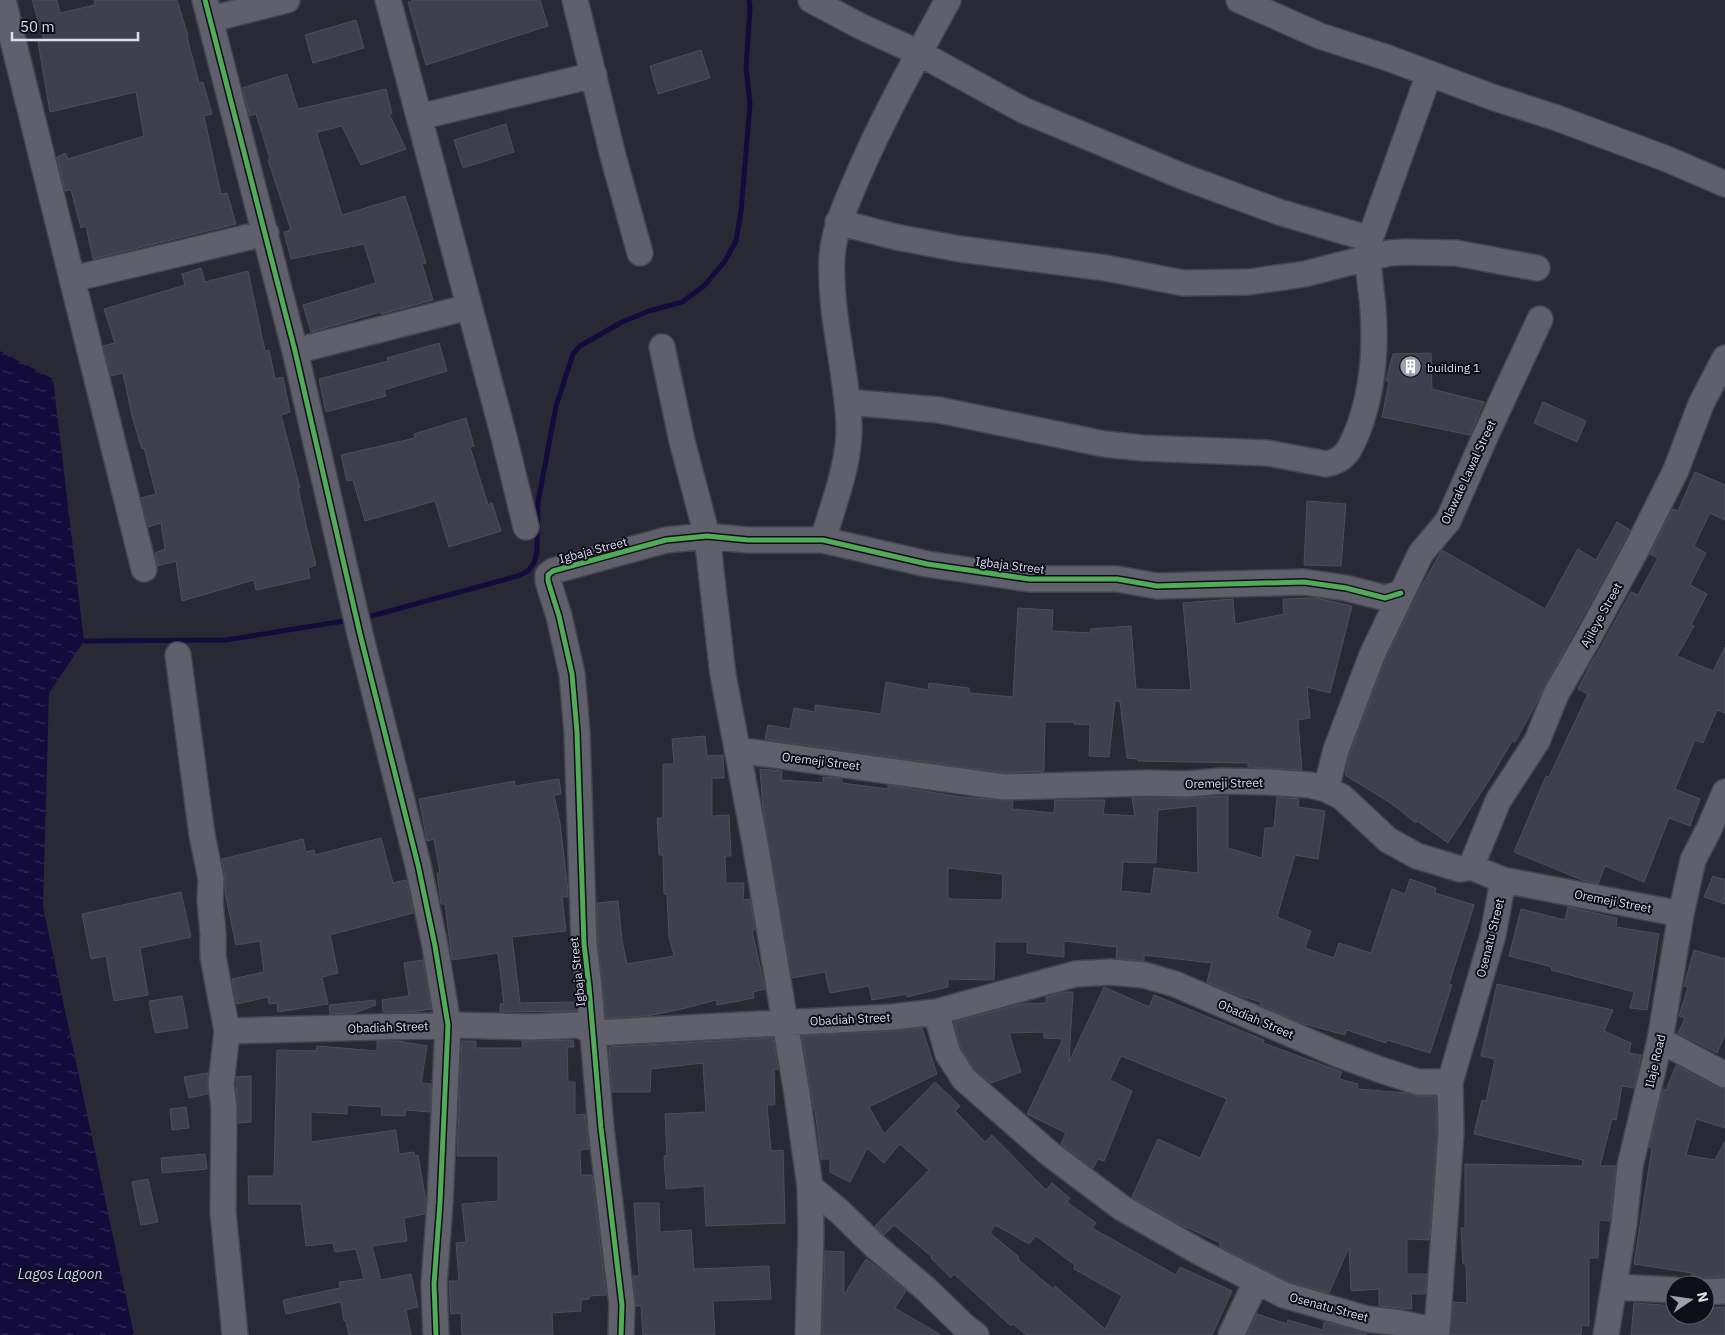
<svg xmlns="http://www.w3.org/2000/svg" width="1725" height="1335" font-family="'IBM Plex Sans',sans-serif">
  <style>
    .water { fill: url(#water-ripples) }
    .lines { fill: none; stroke-linecap: round; stroke-linejoin: round }
    .stream { stroke: #130b3c; stroke-width: 5 }
    .building { fill: #3f3f50; stroke: #4e4f5a; fill-rule: evenodd }
    .minor-casing { stroke: #43444e; stroke-width: 28 }
    .minor { stroke: #5f606b; stroke-width: 25 }
    .cycleway-casing { stroke: #0e0e18; stroke-width: 8 }
    .cycleway { stroke: #51ab58; stroke-width: 5 }
    .labels { text-anchor: middle; dominant-baseline: central; stroke-width: 4; stroke-linejoin: round; paint-order: stroke }
    .poi-label { font-size: 12px; fill: #dddfee; stroke: #0e0e18; text-anchor: start }
    .street-label { font-size: 12px; fill: #dddfee; stroke: #0e0e18 }
    .water-label { font-size: 14px; font-style: italic; fill: #ccd0f4; stroke: #0e0e18 }
  </style>
  <defs>
    <pattern id="water-ripples" width="26" height="14" patternUnits="userSpaceOnUse" patternTransform="scale(1.25)"><rect width="26" height="14" fill="#130b3c"/><path d="M2 4q2-2 4 0t4 0M15 11q2-2 4 0t4 0" fill="none" stroke="#352e58"/></pattern>
  </defs>
  <rect width="100%" height="100%" fill="#282935"/>
  <path class="water" d="M0 351 53 379 84 641 49 693 43 907 134 1335H0Z"/>
  <g class="lines">
    <path class="stream" d="M364 618 518 576 528 571 534 563 537 552 538 502 546 460 556 406 573 354 580 346 622 322 649 311 682 302 704 286 725 261 736 241 741 212 750 104 746 67 750 8 749 0
      M84 641 226 640 350 620"/>
  </g>
  <path class="building" d="M32 0H57L60 13 95 5 94 0H177L188 36 187 37 199 83 203 82 212 114 204 116 221 194 227 193 236 224 93 259 86 226 81 228 71 190 65 191 57 157 65 153 68 159 144 136 136 92 50 112 38 42 44 40Z
    M415 0H540L548 26 426 65 408 2Z
    M356 20 364 48 313 63 305 35Z
    M701 50 710 78 658 94 650 66Z
    M287 74 298 109 386 89 392 114H389L406 149 361 165 342 126 318 132 317 134 342 215 405 196 426 263 422 264 433 300 381 314V312L311 332 303 305 376 283 364 244 291 259 284 232 291 230 268 160 270 159 256 114 250 116 242 88Z
    M506 124 514 152 463 168 454 140Z
    M201 268 205 282 248 271 265 351 269 350 275 379 283 377 290 412 281 415 300 488H298L307 529 316 565 308 568 310 578 256 590 254 580 182 601 176 561 158 566 155 553 165 549 161 523 148 527 141 498 156 494 144 448 142 449 133 420 123 373 111 376 110 372 103 346 115 343 104 309 185 285 182 274Z
    M439 343 447 371 384 390 386 396 326 412 319 379 388 361 387 358Z
    M1431 353 1432 389 1484 402 1470 435 1382 417 1389 381H1386L1393 354Z
    M1543 402 1586 421 1577 442 1534 423Z
    M466 418 474 446 470 447 488 505 492 503 501 531 449 547 435 501 365 521 353 480 347 481 341 455 415 438 414 434Z
    M1695 472 1725 485V520L1710 513 1694 546 1706 553 1690 585 1707 594 1691 625 1694 626 1677 656 1713 671 1725 647V713L1717 710 1703 743 1695 740 1675 789 1700 799 1690 826 1669 818 1644 882 1605 866 1598 884 1582 880 1514 852 1546 776 1549 777 1588 694 1578 689 1590 665 1594 658H1595L1631 592 1638 595 1658 558 1650 554 1673 509 1678 511Z
    M1307 501 1346 504 1341 566 1304 565Z
    M1617 522 1630 530 1624 541 1544 687 1536 704 1515 742 1512 741 1493 774 1448 843 1417 821 1416 823 1392 804 1345 775 1350 754 1385 661 1420 589 1442 550 1545 609 1578 549 1596 560Z
    M1316 598 1352 606 1330 693 1307 687 1310 718 1298 720 1302 770 1248 767V763L1138 761V759L1127 758 1120 701H1115L1109 757 1089 756 1090 725 1074 724V722H1045L1044 771 1005 773 765 739 768 725 790 729 794 708 815 712V705L881 714 886 682 928 690 929 683 969 688V693L1013 697 1018 608 1053 610 1052 631 1091 633 1090 629 1131 626 1136 689 1191 690 1183 603 1233 599 1235 624 1284 614 1283 599Z
    M705 736 707 756 723 755 724 778H712V816L729 815 731 856H725L726 883H744L743 900 750 899 755 930H752L765 989 753 992 754 998 717 1005 716 1000 678 1010 647 1016 606 1018 598 943 597 903 618 901 622 940 627 964 674 956 669 937 667 894H664L663 855H659L657 818H663V764H674L672 739Z
    M760 769 782 771 781 780 823 783V777L836 778 842 779V783L888 789V785L961 797 1013 801 1012 809 1054 813 1055 800H1105L1103 814 1135 816 1132 798H1186L1228 796V848L1262 858 1265 828H1274L1277 797 1299 799 1298 807 1325 811 1318 859 1295 855 1277 917 1311 931 1305 948 1334 958 1339 943 1371 953 1392 889 1405 894 1410 879 1436 888 1435 893 1474 905 1449 984 1452 985 1430 1053 1387 1040 1386 1043 1347 1030 1345 1035 1301 1023 1260 1005 1261 1002 1240 996 1207 982 1212 963 1144 955V961L1116 958 1117 947 1064 941V957L1027 953V942H995L994 980 948 979V987L907 997V994L872 1000 869 986 830 993 825 972 792 978 763 809ZM1197 806 1198 873 1154 868 1151 894 1121 891 1123 862 1156 863 1158 810ZM948 868 1003 874 1002 900 948 899Z
    M559 779 561 794 554 795 560 823 568 892V897H562L566 931 512 937 520 1003 576 1002 577 1011 500 1012V1004H504L498 953 452 960 445 904H441L437 873H440L434 839 427 841 419 799 514 781 515 786Z
    M381 838 393 883 406 880 413 913 330 935 338 973 322 977 328 1004 278 1012 277 1003 269 1004 268 997 237 1004 232 979 264 972 260 941 236 945 225 893V876L222 859 303 839 306 852 314 850 315 855Z
    M1713 876 1725 880V904L1704 897Z
    M181 892 191 937 140 948 148 995 114 1001 106 956 91 959 82 914Z
    M1568 907 1617 918 1616 927 1659 934 1647 1010 1630 1008 1634 992 1551 970 1552 967 1509 956 1521 909 1565 920Z
    M1694 950 1725 959V1035L1717 1053 1678 1033 1685 1018 1679 1016 1688 987 1684 986Z
    M423 960 431 1009 411 1012H383L382 1000 409 996 404 963Z
    M1497 984 1613 1010 1604 1031 1631 1043 1629 1053 1641 1055 1634 1088 1622 1086 1616 1120 1612 1119 1600 1166H1616L1610 1221 1599 1220 1598 1258H1589V1326L1582 1325 1581 1335H1450L1453 1302 1467 1303 1466 1264H1463L1461 1228H1465V1164L1582 1166 1583 1160 1474 1134 1482 1100 1486 1101 1495 1059 1481 1056Z
    M1104 987 1149 1007 1154 995 1264 1040 1263 1043 1342 1072 1339 1079 1358 1084 1357 1089 1406 1093 1418 1096H1436L1437 1133 1429 1240 1407 1239V1274H1427L1425 1294H1411L1412 1309 1379 1306V1289L1351 1291 1349 1247 1329 1293 1289 1282 1219 1246 1221 1243 1179 1224 1132 1197 1158 1139 1200 1158 1227 1099 1121 1056 1110 1080 1132 1091 1104 1161 1098 1159 1093 1168 1061 1144 1066 1133 1027 1114 1063 1039 1044 1038V1032L1009 1033 1021 1072 991 1083 975 1070 961 1048 954 1022 1021 1004 1046 1003V997L1065 992H1073L1069 1062Z
    M182 996 188 1028 155 1033 149 1001Z
    M375 1000 376 1005 354 1013 330 1014 329 1005Z
    M922 1028 937 1074 869 1107 884 1134 935 1082 960 1106 955 1111 985 1142 992 1135 1046 1190 1052 1183 1070 1198 1067 1202 1096 1223 1092 1228 1176 1275 1180 1267 1232 1291 1212 1335H1026L1013 1324 1011 1326 954 1274 951 1278 931 1258 932 1257 894 1225 884 1235 875 1226 929 1170 900 1144 884 1163 867 1148 850 1182 830 1172V1159H821L815 1110H814L802 1036 894 1031ZM995 1225 1029 1244 1036 1236 1075 1265 1074 1269 1122 1296 1105 1329 1055 1286 1053 1289 1019 1260 1018 1256 990 1233Z
    M773 1038 778 1069 774 1070 775 1105H767L771 1151 783 1150 785 1223 706 1226 704 1186 666 1189 664 1156H667L665 1114 706 1112 703 1063 651 1069 650 1092H612L609 1047Z
    M573 1040 574 1047H567L568 1082H575V1115L585 1114 589 1149 580 1150 581 1175H592L606 1295 589 1296V1299L581 1300V1311L552 1313 553 1335H462L461 1313 451 1314 449 1281H459L456 1243 466 1242 462 1204 498 1201V1156H457L462 1041H476V1048H523L522 1041Z
    M377 1041H397L427 1046 421 1083 431 1084 430 1112 406 1110 405 1116 381 1115 382 1107 347 1105V1114L311 1112V1142L396 1130 399 1154 414 1152 415 1156 418 1155 426 1202 425 1214 404 1218 407 1241 372 1246 381 1280 411 1274 418 1307 406 1310 411 1335H349L346 1321H344L341 1302 286 1314 283 1300 340 1288 339 1282 364 1279 356 1249 335 1252 333 1243 306 1246 301 1204H249L248 1176H274L277 1050 316 1051 317 1046 377 1051Z
    M1676 1065 1718 1088 1725 1089V1128L1696 1119 1686 1155 1715 1160 1725 1141V1276L1703 1278 1692 1276V1273L1634 1264 1652 1148 1649 1147 1663 1089 1666 1090Z
    M208 1073V1094L189 1098 184 1077Z
    M251 1076V1122L238 1123 236 1077Z
    M186 1107 189 1128 172 1130 170 1109Z
    M205 1154 207 1169 162 1173 161 1158Z
    M148 1179 158 1222 141 1225 132 1182Z
    M634 1203H659L660 1232 691 1230 694 1269 769 1266 771 1299 713 1301 715 1335H643L641 1306H636L633 1276H639Z
    M825 1251 844 1252V1295L866 1259 877 1267 906 1291 895 1308 941 1335H822Z
    M1634 1303 1675 1306V1315H1710V1308L1725 1307V1335H1631Z
    M1257 1314 1287 1324 1288 1320 1323 1330 1324 1322 1366 1333V1335H1247Z"/>
  <g class="lines">
    <defs>
      <path id="minor" d="M3 0 144 569
        M205 0 295 351 360 634 418 865 435 946 448 1025 440 1203 434 1284 436 1335
        M388 0 504 437 526 527
        M575 0 613 156 640 253
        M811 0 860 26 919 53 1023 110 1184 177 1279 212 1370 239
        M1239 0 1320 36 1388 58 1492 97 1557 118 1667 159 1725 184
        M211 19 287 0
        M419 117 594 75
        M838 222 896 237 960 249 1106 268 1183 283 1249 282 1305 274 1367 258 1389 253 1405 252 1456 253 1537 268
        M72 279 266 233
        M662 347 682 441 707 536 723 675 755 843 797 1094 810 1187 811 1233 808 1335
        M295 351 469 307
        M847 402 939 410 1104 444 1143 448 1268 453 1326 464C1346 461 1351 447 1358 430 1373 391 1376 350 1373 308 1371 285 1366 263 1370 239L1429 74
        M823 540C833 505 850 463 849 426 847 370 829 314 832 257 834 229 846 204 857 178 883 117 916 59 948 0
        M178 655 202 835 211 879 210 900 213 934V957L227 1031 221 1084 224 1107 223 1212 235 1335
        M737 750 1004 787 1147 783 1186 784 1222 781 1268 782 1310 785 1326 789 1342 797 1388 840 1417 856 1460 869 1471 867 1503 880 1681 914
        M1326 789 1336 750 1372 655 1421 553 1448 521 1485 437 1540 319
        M1471 867 1498 801 1537 741 1556 694 1586 642 1637 548 1676 470 1701 404 1725 358
        M936 1012 948 1054 964 1079 1050 1154 1122 1208 1201 1253 1284 1295 1367 1319 1400 1323 1437 1331 1451 1133 1450 1082 1493 935 1503 880
        M227 1031 455 1025 531 1027 581 1025 593 1033 893 1017 936 1012 1075 974 1110 972 1144 975 1175 984 1335 1053 1381 1070 1418 1082H1450
        M1660 1040 1725 1075
        M810 1187 839 1211 875 1246 926 1289 964 1326 976 1335
        M1614 1287 1675 1290
        M1705 1292 1725 1291
        M621 1335 622 1305 601 1128 589 987 584 944 577 732 572 674 559 616 548 581V575L553 571 666 540 707 536 748 540H823L927 564 1029 579H1117L1157 586 1304 582 1346 588 1385 598 1401 593
        M1231 1335 1256 1282
        M1606 1335 1624 1224 1630 1166 1660 1040 1681 914 1693 860 1709 829 1725 792"/>
    </defs>
    <use href="#minor" class="minor-casing"/>
    <use href="#minor" class="minor"/>
    <defs>
      <path id="cycleway" d="M205 0 295 351 360 634 418 865 435 946 448 1025 440 1203 434 1284 436 1335
        M621 1335 622 1305 601 1128 589 987 584 944 577 732 572 674 559 616 548 581V575L553 571 666 540 707 536 748 540H823L927 564 1029 579H1117L1157 586 1304 582 1346 588 1385 598 1401 593"/>
    </defs>
    <use href="#cycleway" class="cycleway-casing"/>
    <use href="#cycleway" class="cycleway"/>
  </g>
  <defs>
    <symbol id="building-disc" viewBox="-11 -11 22 22"><circle r="9.5" fill="#9e9fad" stroke="#0e0e18"/><path d="M-4-6H4V6H1V3H-1V6H-4ZM-2.5-4.3h1.7v1.8h-1.7ZM.8-4.3h1.7v1.8H.8ZM-2.5-1h1.7V.8h-1.7ZM.8-1h1.7V.8H.8Z" fill="#fff"/></symbol>
  </defs>
  <g fill-rule="evenodd">
    <use href="#building-disc" x="1398" y="354" width="25" height="25"/>
  </g>
  <g class="labels">
    <g class="poi-label">
      <text x="1427" y="367">building 1</text>
    </g>
    <g class="street-label">
      <text transform="translate(1468 472) rotate(-65)">Olawale Lawal Street</text>
      <text transform="translate(593 550) rotate(-15)">Igbaja Street</text>
      <text transform="translate(1010 565) rotate(7)">Igbaja Street</text>
      <text transform="translate(1601 615) rotate(-61)">Ajileye Street</text>
      <text transform="translate(821 761) rotate(7)">Oremeji Street</text>
      <text transform="translate(1224 783) rotate(-1)">Oremeji Street</text>
      <text transform="translate(1613 901) rotate(11)">Oremeji Street</text>
      <text transform="translate(1490 938) rotate(-76)">Osenatu Street</text>
      <text transform="translate(577 972) rotate(-96)">Igbaja Street</text>
      <text transform="translate(850 1019) rotate(-3)">Obadiah Street</text>
      <text transform="translate(1256 1019) rotate(23)">Obadiah Street</text>
      <text transform="translate(388 1027) rotate(-2)">Obadiah Street</text>
      <text transform="translate(1655 1061) rotate(-77)">Ilaje Road</text>
      <text transform="translate(1329 1307) rotate(15)">Osenatu Street</text>
    </g>
    <g class="water-label">
      <text x="60" y="1274">Lagos Lagoon</text>
    </g>
  </g>
  <g transform="translate(1690 1300) rotate(77)"><circle r="24" fill="#0e0e18" stroke="#61626e"/>
  <path d="M0-4L9 19L0 12L-9 19Z" fill="#9e9fad"/>
  <text y="-8" font-size="14" font-weight="bold" text-anchor="middle" fill="#dddfee">N</text>
  </g>
  <path d="M12 32v8h126v-8" fill="none" stroke="#dddfee" stroke-width="2.5"/>
  <text x="20" y="32" font-size="15" fill="#dddfee" stroke="#0e0e18" stroke-width="4" paint-order="stroke">50 m</text>
</svg>
